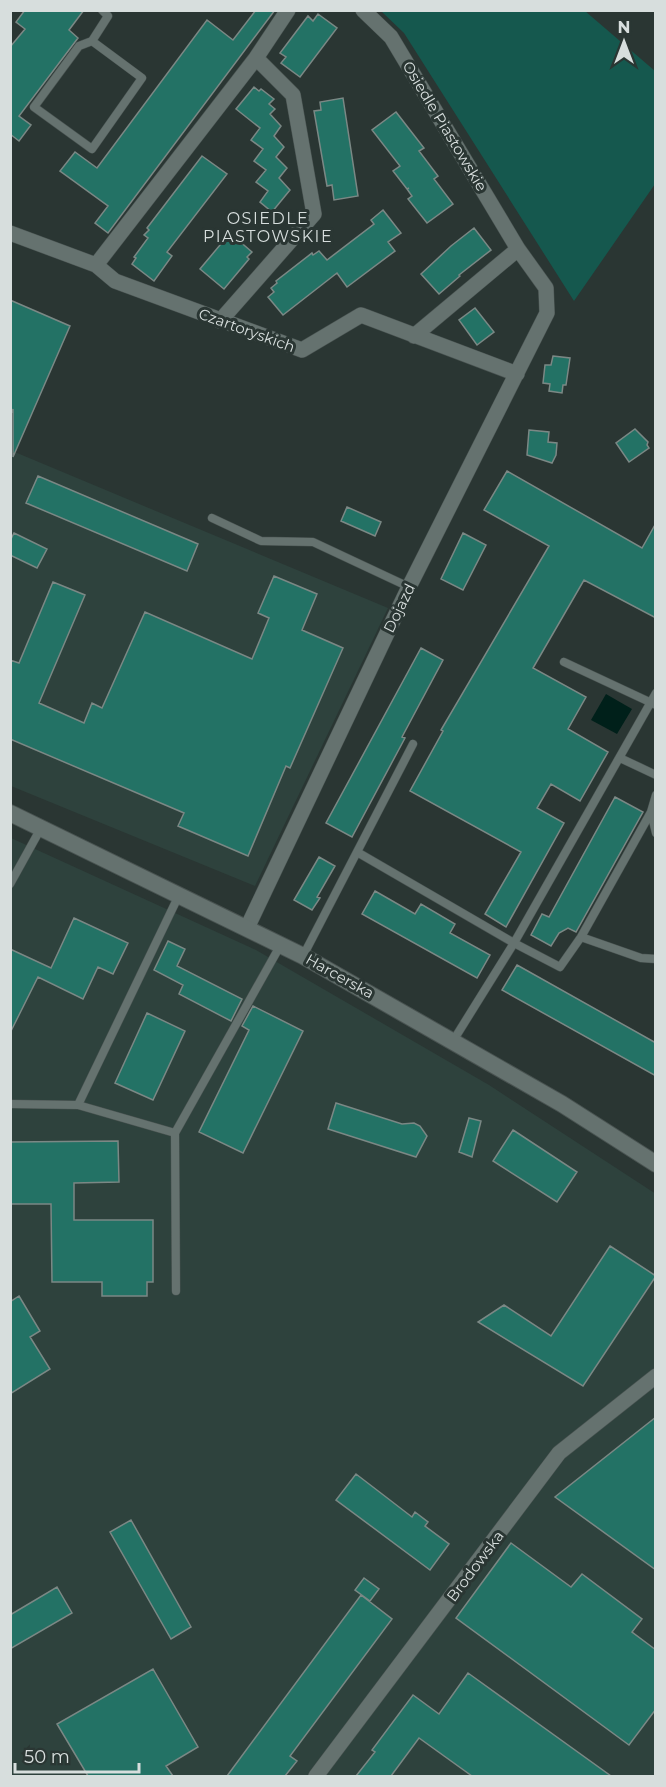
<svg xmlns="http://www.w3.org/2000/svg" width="666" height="1787" font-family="Montserrat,sans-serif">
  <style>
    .built { fill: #2e423d }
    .green { fill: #15584e }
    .water { fill: #00201a }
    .building { fill: #237265; stroke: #7b8885; stroke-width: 1.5 }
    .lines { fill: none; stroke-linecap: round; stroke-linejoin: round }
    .service-casing { stroke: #495351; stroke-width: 9 }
    .minor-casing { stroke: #495351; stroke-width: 16 }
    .tertiary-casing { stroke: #495351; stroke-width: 18 }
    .service { stroke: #65726f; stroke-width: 8 }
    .minor { stroke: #65726f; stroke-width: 15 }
    .tertiary { stroke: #65726f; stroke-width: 16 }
    .labels { text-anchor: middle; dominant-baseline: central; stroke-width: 6; stroke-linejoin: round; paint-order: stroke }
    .street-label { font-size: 15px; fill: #d7dedd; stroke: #2a3633 }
    .neighbourhood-label { font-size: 16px; letter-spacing: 1.5px; fill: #d7dedd; stroke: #2a3633 }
  </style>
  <rect width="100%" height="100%" fill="#2a3633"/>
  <path class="built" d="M10 450 388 608 255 886 11 786Z
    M11 838 256 950 489 1085 656 1194 655 1776H11Z"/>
  <path class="green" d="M381 11H585L655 71V184L574 301 404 33Z"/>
  <path class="water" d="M606 694 632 709 617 734 591 720Z"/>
  <path class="building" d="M25 10H84L69 30 78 38 19 116 31 125 19 141 10 134V47L25 29 16 22Z
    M256 10H275L108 233 95 223 108 206 60 171 75 152 97 168 207 20 233 40Z
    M318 14 337 28 300 77 281 63 286 57 280 53 308 16 313 21Z
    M254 87 259 91 261 89 274 99 269 104 275 109 270 114 281 126 274 136 284 147 276 157 287 168 279 178 290 190 272 212 260 202 268 191 256 182 266 170 254 161 263 149 251 140 260 128 236 109Z
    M343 98 358 196 334 200 332 185 327 186 314 111 321 110 320 102Z
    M396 112 424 148 419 151 438 176 434 179 453 204 427 223 408 199 412 196 407 189 409 188 407 189 393 171 400 166 372 130Z
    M202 156 227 174 167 252 172 256 154 281 132 264 136 258 134 257 148 238 144 235 149 230 147 228Z
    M383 210 401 233 388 242 395 251 347 287 337 273 283 315 268 297 274 292 271 288 277 283 276 281 312 253 313 255 319 251 327 260 374 224 371 220Z
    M474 228 491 250 459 275 460 276 439 294 421 274 451 246Z
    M230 233 252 252 247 257 249 259 224 289 200 269Z
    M10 300 70 326 13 457V409L10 415Z
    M475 308 494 332 477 345 459 320Z
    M553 356 570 358 566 385H563L562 393 549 391 550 384 543 383 545 365H551Z
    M635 429 648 442 647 445 649 448 629 462 616 443Z
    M529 430 549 432 548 442 557 443 556 455 552 463 527 455Z
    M507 471 642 548 656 523V618L584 580 533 668 586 697 568 729 608 752 580 801 551 784 537 808 564 823 506 927 485 914 521 852 410 791 443 731 441 730 549 546 484 510Z
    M38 476 198 544 187 571 26 503Z
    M347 507 381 522 375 536 341 521Z
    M14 533 47 549 37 568 10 555V541Z
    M463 533 486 545 463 590 441 579Z
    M274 576 317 594 302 630 343 648 290 768 286 766 248 856 178 826 184 813 10 739V660L19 663 53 582 85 595 39 703 84 723 92 703 102 708 145 612 252 659 269 618 258 613Z
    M421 648 443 660 402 737 405 738 352 837 326 823Z
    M615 797 643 812 576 932 568 928 559 933 551 946 531 935 542 914 549 917Z
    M319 857 335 866 317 897 320 898 312 910 294 900Z
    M375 891 415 914 421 904 455 924 450 933 490 955 477 978 362 914Z
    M74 918 128 943 113 974 98 967 83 999 38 977 10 1033V949L51 968Z
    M168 941 185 949 177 966 242 999 231 1021 179 994 183 985 154 970Z
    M517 965 656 1043V1076L502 990Z
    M253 1006 303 1031 243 1153 199 1132 249 1030 242 1026Z
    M147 1013 185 1031 153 1100 115 1083Z
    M336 1103 402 1124 414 1123 420 1126 427 1136 416 1157 328 1129Z
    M469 1118 481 1121 472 1157 459 1152Z
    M513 1130 577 1172 557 1202 493 1161Z
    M118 1141 119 1182 74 1183V1220H153V1282H147V1296H102V1282H52L51 1204H10V1142Z
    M610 1246 656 1276 583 1386 478 1322 504 1305 551 1336Z
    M19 1296 40 1331 30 1337 50 1369 10 1394V1302Z
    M656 1417V1570L555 1497Z
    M356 1474 412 1517 415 1512 428 1522 425 1526 449 1544 430 1570 336 1500Z
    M131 1520 191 1627 171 1639 110 1532Z
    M511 1543 571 1587 582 1574 642 1619 632 1632 656 1650V1709L629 1745 456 1618Z
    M364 1578 379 1589 370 1601 355 1590Z
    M57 1587 72 1613 10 1649V1615Z
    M361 1595 392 1619 290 1756 297 1761 285 1776H227Z
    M153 1669 198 1747 166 1766 173 1776H88L57 1724Z
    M468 1673 611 1776H472L419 1738 391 1776H356L375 1752 372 1750 413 1695 439 1714Z"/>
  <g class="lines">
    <defs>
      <path id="service" d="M92 41 142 78 92 149 34 107 79 46 92 41 108 16 102 10
        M212 518 261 541 313 542 409 587
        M564 662 656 705
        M620 758 656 775
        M656 795 651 812 656 833
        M357 852 514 943 560 967 581 937 651 812
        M10 884 41 828
        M581 937 641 958 656 959
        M303 956 413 744
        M453 1041 514 943 656 693
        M10 1104 78 1105 175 1133
        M78 1105 179 895
        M176 1291 175 1133 280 946"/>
      <path id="minor" d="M10 233 96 265 115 281 302 350 361 315 517 374
        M96 265 256 58 288 10
        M220 321 314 214 293 95 256 58
        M414 336 518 249
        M247 928 409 587 547 313 546 288 518 249 391 37 363 10
        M316 1776 559 1453 656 1376"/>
      <path id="tertiary" d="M10 813 303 956 562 1104 656 1164"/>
    </defs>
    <use href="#service" class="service-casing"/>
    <use href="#minor" class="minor-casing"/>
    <use href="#tertiary" class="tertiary-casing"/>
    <use href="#service" class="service"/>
    <use href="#minor" class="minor"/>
    <use href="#tertiary" class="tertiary"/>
  </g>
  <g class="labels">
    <g class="street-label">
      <text transform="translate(445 126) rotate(59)">Osiedle Piastowskie</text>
      <text transform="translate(247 330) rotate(20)">Czartoryskich</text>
      <text transform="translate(399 608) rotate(-64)">Dojazd</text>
      <text transform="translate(340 976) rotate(29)">Harcerska</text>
      <text transform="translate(475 1566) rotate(-53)">Brodowska</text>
    </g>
    <g class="neighbourhood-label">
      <text x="268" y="218">OSIEDLE<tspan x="268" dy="18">PIASTOWSKIE</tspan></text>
    </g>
  </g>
  <rect width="666" height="1787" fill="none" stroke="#d7dedd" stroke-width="24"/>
  <g transform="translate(624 42)" stroke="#2a3633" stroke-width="4.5" paint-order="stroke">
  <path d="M0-4.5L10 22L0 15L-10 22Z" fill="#d7dedd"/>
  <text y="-9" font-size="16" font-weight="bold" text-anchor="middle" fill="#d7dedd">N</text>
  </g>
  <path d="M15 1763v9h124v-9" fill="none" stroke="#d7dedd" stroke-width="3"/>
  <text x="24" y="1763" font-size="18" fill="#d7dedd" stroke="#2a3633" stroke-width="4.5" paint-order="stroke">50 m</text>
</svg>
